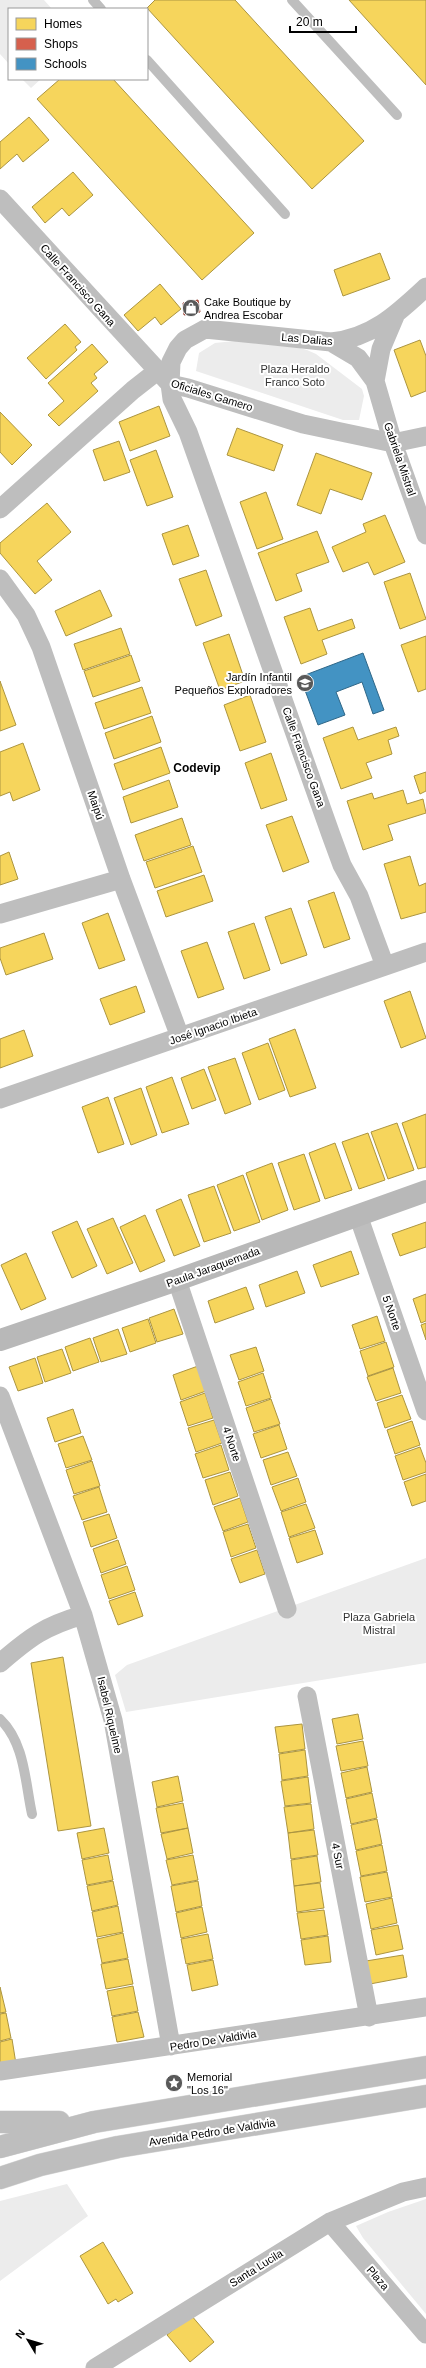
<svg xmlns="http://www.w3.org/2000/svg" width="426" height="2368" font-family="Arial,sans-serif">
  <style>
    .green { fill: #ececec }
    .homes { fill: #f6d55c; stroke: #ac9540 }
    .shops { fill: #d6604d; stroke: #964336 }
    .schools { fill: #4393c3; stroke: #2f6788 }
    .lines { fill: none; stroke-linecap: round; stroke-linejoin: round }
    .primary-casing { stroke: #dbdbdb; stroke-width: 23 }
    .lane { stroke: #bebebe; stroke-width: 10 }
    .street { stroke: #bebebe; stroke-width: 19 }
    .secondary { stroke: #b8b8b8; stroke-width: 22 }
    .primary { stroke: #bebebe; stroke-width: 22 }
    .labels { text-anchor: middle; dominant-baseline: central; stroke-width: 4; stroke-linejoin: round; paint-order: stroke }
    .street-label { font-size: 11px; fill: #000; stroke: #fff }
    .poi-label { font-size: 11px; fill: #000; stroke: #fff; text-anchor: start }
    .park-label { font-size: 11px; fill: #333; stroke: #fff }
    .neighbourhood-label { font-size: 12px; font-weight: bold; fill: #000; stroke: #fff }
  </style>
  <rect width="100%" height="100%" fill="#fff"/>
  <path class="green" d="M0 0H44L52 9H9V64L0 54Z
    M22 79H41L31 88Z
    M235 341 290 345 307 350 316 354 362 389 364 396 359 420H343L196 371 199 353 215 343Z
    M426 1558V1663L126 1712 115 1675 127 1665Z
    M67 2184 88 2216 0 2281V2201Z
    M426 2199V2314L363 2238 356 2226 388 2212Z"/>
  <path class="homes" d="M155 0H235L364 141 312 189 147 8Z
    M349 0H426V85Z
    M60 79H113L254 233 202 280 37 99Z
    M29 117 49 140 23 162 17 154 0 169V142Z
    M73 172 93 195 69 216 62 208 45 223 32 207Z
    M380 253 390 279 343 296 334 270Z
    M160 284 181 309 161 325 155 317 138 331 124 315Z
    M65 324 81 342 75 347 77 350 46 379 27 358Z
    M420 340 426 356V391L411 397 394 350Z
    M92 344 108 362 94 374 97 378 91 383 98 391 59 426 48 415 64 401 48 383Z
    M159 406 170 436 130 451 119 422Z
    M0 412 32 445 12 465 0 452Z
    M237 428 283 445 274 471 227 455Z
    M119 441 130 472 104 481 93 450Z
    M156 450 173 497 147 506 130 460Z
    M316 453 372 473 362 500 330 489 321 514 297 505Z
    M266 492 283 539 257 549 240 502Z
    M47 503 71 532 37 561 52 580 35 594 0 553V543Z
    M385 515 405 562 374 575 368 562 343 572 332 547 366 532 363 524Z
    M188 525 199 556 173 565 162 534Z
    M317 531 329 562 296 574 302 591 276 601 258 553Z
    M206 570 222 616 196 626 179 579Z
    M410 573 426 619 400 629 384 582Z
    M100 590 112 616 66 636 55 611Z
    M310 608 318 631 352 619 355 628 322 640 327 654 301 664 284 617Z
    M121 628 130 654 83 670 74 644Z
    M229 634 245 681 220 690 203 643Z
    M426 636V689L418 692 401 645Z
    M131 655 140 681 93 697 84 671Z
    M0 681 16 725 0 731Z
    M142 687 151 713 104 729 95 703Z
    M250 695 266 742 240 751 224 705Z
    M152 716 161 742 114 759 105 733Z
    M353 727 358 740 396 727 399 736 388 740 392 754 366 763 372 778 341 789 323 738Z
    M23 743 40 790 13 801 10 792 0 796V752Z
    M161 747 170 773 123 790 114 764Z
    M271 753 287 800 261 809 245 763Z
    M426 772V791L420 794 414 776Z
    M169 780 178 807 131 823 123 797Z
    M403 790 407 804 423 799 426 813 388 825 393 840 363 850 347 801 372 793 374 799Z
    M292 816 309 862 283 872 266 825Z
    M182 818 191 845 144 861 135 835Z
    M193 846 202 872 155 888 146 862Z
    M9 852 18 879 0 885V856Z
    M410 856 419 886 426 883V912L401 919 384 864Z
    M204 875 213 901 166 917 157 891Z
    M334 892 350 939 324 948 308 901Z
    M291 908 307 955 281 964 265 917Z
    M108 913 125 960 99 969 82 923Z
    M254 923 270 970 244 979 228 932Z
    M44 933 53 959 6 975 0 958V948Z
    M207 942 224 989 198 998 181 951Z
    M136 986 145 1012 110 1025 100 999Z
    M410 991 426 1038 401 1048 384 1001Z
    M295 1029 316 1088 290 1097 269 1039Z
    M24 1030 33 1056 0 1068V1039Z
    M268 1043 285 1090 259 1100 242 1053Z
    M235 1058 251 1104 225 1114 208 1067Z
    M204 1069 216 1100 192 1109 181 1078Z
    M172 1077 189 1124 162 1133 146 1087Z
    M141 1088 157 1135 131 1145 114 1098Z
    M108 1097 124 1144 98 1153 82 1107Z
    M426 1114V1167L418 1169 402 1123Z
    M397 1123 414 1170 388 1179 371 1132Z
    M368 1133 385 1180 359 1189 342 1142Z
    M335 1143 352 1190 325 1199 309 1153Z
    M304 1154 320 1201 294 1210 278 1163Z
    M272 1163 288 1210 262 1220 246 1173Z
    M243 1175 260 1222 234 1231 217 1185Z
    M214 1186 231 1233 204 1242 188 1195Z
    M181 1199 200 1246 174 1256 156 1210Z
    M145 1215 165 1261 140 1272 120 1227Z
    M113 1218 133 1263 107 1274 87 1229Z
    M77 1221 97 1266 72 1278 52 1232Z
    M426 1222V1247L400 1256 392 1234Z
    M351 1251 359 1274 321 1287 313 1265Z
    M26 1253 46 1299 21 1310 1 1265Z
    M297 1271 305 1293 266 1307 259 1285Z
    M246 1287 254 1309 215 1323 208 1301Z
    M426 1294V1321L421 1323 413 1299Z
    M174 1309 183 1334 157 1342 149 1318Z
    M377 1316 385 1341 360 1349 352 1325Z
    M148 1319 156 1343 130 1352 122 1328Z
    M426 1323V1340L421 1325Z
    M118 1329 127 1354 101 1362 93 1338Z
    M90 1338 99 1362 73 1371 65 1347Z
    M386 1342 394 1367 368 1376 360 1351Z
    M256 1347 264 1371 239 1380 230 1355Z
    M62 1349 71 1373 45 1382 37 1357Z
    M35 1358 43 1383 18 1391 9 1367Z
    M198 1366 206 1391 181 1400 173 1375Z
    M393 1368 401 1393 376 1401 367 1377Z
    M263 1373 271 1398 246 1406 238 1382Z
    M205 1393 213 1418 188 1426 180 1402Z
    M402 1395 411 1419 385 1428 377 1403Z
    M271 1399 280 1424 254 1432 246 1408Z
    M73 1409 81 1433 55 1442 47 1418Z
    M214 1420 222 1443 196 1452 188 1428Z
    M412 1421 420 1445 395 1454 387 1430Z
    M279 1425 287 1449 261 1458 253 1434Z
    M83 1436 92 1460 66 1468 58 1444Z
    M221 1445 229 1470 203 1478 195 1454Z
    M420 1447 426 1463V1472L403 1480 395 1456Z
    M288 1452 297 1476 271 1485 263 1460Z
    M92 1461 100 1486 74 1494 66 1470Z
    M230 1472 238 1496 213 1505 205 1480Z
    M426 1474V1501L412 1506 404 1482Z
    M298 1478 306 1502 281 1511 272 1487Z
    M99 1487 107 1512 82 1520 73 1496Z
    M240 1498 248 1522 223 1531 214 1507Z
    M306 1504 315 1528 289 1537 281 1512Z
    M109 1514 117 1538 91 1547 83 1522Z
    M248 1524 256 1548 231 1557 223 1532Z
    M315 1530 323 1554 297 1563 289 1538Z
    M118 1540 126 1564 101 1573 93 1549Z
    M257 1550 265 1574 240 1583 231 1559Z
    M127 1566 135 1590 109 1599 101 1575Z
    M135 1592 143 1616 118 1625 109 1601Z
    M63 1657 91 1826 58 1831 31 1663Z
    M358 1714 363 1739 337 1744 332 1719Z
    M302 1724 305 1749 279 1753 275 1727Z
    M363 1741 368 1766 341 1771 336 1746Z
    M305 1750 308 1776 282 1780 279 1754Z
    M367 1767 372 1792 346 1798 341 1773Z
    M178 1776 183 1801 157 1807 152 1782Z
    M308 1777 311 1803 285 1806 281 1781Z
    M372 1793 377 1818 351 1824 346 1799Z
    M183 1803 188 1828 161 1833 156 1808Z
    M311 1804 314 1829 288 1833 284 1807Z
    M377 1819 382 1844 356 1850 351 1825Z
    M104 1828 109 1853 82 1859 77 1833Z
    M188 1828 193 1853 167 1859 161 1834Z
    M314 1830 318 1855 291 1859 288 1833Z
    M382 1845 387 1871 361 1876 356 1851Z
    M108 1855 113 1880 87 1885 82 1860Z
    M193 1855 198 1880 172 1885 166 1860Z
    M317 1856 321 1882 294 1886 291 1860Z
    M387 1872 392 1897 365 1902 360 1877Z
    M113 1881 118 1905 92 1911 87 1886Z
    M198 1881 202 1906 176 1912 171 1886Z
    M320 1883 324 1908 297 1912 294 1886Z
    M392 1898 397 1923 371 1929 366 1904Z
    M118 1906 123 1932 97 1937 92 1912Z
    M202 1907 207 1932 181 1938 176 1913Z
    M324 1910 328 1935 301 1939 297 1913Z
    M398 1925 403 1949 376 1955 371 1930Z
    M123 1933 128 1958 102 1963 97 1939Z
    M208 1934 213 1959 186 1964 181 1939Z
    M328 1936 331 1962 305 1965 301 1940Z
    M403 1955 407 1977 370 1984 366 1961Z
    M128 1959 133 1984 106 1989 101 1964Z
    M213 1960 218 1985 192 1991 187 1965Z
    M133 1986 138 2011 112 2016 107 1991Z
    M0 1987 6 2012 0 2013Z
    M138 2012 144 2037 117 2042 112 2017Z
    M6 2013 11 2038 0 2041V2014Z
    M12 2039 16 2064 0 2068V2042Z
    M103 2242 133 2293 118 2302 116 2299 108 2304 80 2256Z
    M191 2315 214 2342 190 2362 167 2335Z"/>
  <path class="shops" d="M198 300 200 312 184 315 183 303Z"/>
  <path class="schools" d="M363 653 384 710 373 714 362 682 336 692 345 715 318 725 300 677Z"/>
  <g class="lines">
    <defs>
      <path id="primary" d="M0 2122H59
        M0 2147 94 2122 426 2067
        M0 2178 40 2165 118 2147 426 2096"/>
    </defs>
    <use href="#primary" class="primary-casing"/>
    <path class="lane" d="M93 0 101 9
      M292 0 397 115
      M147 60 285 214
      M0 1719C25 1743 25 1782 32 1814"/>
    <path class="street" d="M0 199 170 384 188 388 303 424 360 436 393 443 426 436
      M331 342 358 358 375 381 393 443 426 535
      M375 381 381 349 395 316
      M0 509 133 390 156 372
      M0 579 26 615 41 647 121 879 180 1037
      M0 914 121 879
      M385 966 359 896 342 865 331 835 188 432 172 399 170 384 171 362 178 348 185 340 205 329 331 342C372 338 397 314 426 287
      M0 1099 426 952
      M358 1215 426 1411
      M177 1280 287 1609
      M0 1396 83 1615 113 1720 171 2046
      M0 1663C30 1637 45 1626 83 1615
      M307 1696 369 2017
      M0 2071 426 2007
      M330 2222 426 2334
      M95 2368 330 2222 403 2192 426 2187"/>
    <path class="secondary" d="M0 1340 177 1280 426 1191"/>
    <use href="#primary" class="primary"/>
  </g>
  <defs>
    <symbol id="shop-disc" viewBox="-11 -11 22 22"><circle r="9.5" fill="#595959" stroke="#fff"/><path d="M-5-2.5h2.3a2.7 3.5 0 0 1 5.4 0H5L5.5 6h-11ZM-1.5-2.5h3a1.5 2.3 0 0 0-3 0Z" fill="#fff"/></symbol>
    <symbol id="school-disc" viewBox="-11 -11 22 22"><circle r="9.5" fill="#595959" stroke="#fff"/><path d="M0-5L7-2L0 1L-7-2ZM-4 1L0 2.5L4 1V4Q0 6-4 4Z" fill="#fff"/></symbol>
    <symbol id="sight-disc" viewBox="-11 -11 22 22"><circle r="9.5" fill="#595959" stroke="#fff"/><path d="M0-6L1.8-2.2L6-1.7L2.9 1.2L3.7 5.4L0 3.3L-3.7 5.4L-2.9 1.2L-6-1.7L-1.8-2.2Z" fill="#fff"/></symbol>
  </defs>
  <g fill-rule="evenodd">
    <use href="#shop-disc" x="181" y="298" width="20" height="20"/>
    <use href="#school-disc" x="295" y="673" width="20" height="20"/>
    <use href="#sight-disc" x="164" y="2073" width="20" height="20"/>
  </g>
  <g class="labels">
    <g class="street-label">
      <text transform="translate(78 285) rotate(48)">Calle Francisco Gana</text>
      <text transform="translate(307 339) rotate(5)">Las Dalias</text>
      <text transform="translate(212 395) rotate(17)">Oficiales Gamero</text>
      <text transform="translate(400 459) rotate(71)">Gabriela Mistral</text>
      <text transform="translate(304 757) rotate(70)">Calle Francisco Gana</text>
      <text transform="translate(96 805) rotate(71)">Maipú</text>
      <text transform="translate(213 1026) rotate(-19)">José Ignacio Ibieta</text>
      <text transform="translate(213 1267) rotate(-20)">Paula Jaraquemada</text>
      <text transform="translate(392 1313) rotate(71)">5 Norte</text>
      <text transform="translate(232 1444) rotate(72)">4 Norte</text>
      <text transform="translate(110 1715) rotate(77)">Isabel Riquelme</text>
      <text transform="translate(338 1856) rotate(79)">4 Sur</text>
      <text transform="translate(213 2040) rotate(-9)">Pedro De Valdivia</text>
      <text transform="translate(212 2132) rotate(-9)">Avenida Pedro de Valdivia</text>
      <text transform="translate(256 2268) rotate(-32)">Santa Lucila</text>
      <text transform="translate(378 2278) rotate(49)">Plaza</text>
    </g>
    <g class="poi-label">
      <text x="204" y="302">Cake Boutique by<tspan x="204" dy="13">Andrea Escobar</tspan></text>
      <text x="292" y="677" text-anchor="end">Jardín Infantil<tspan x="292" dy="13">Pequeños Exploradores</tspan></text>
      <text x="187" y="2077">Memorial<tspan x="187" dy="13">"Los 16"</tspan></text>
    </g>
    <g class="park-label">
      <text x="295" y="369">Plaza Heraldo<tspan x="295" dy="13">Franco Soto</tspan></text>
      <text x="379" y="1617">Plaza Gabriela<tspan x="379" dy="13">Mistral</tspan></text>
    </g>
    <g class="neighbourhood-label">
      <text x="197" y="768">Codevip</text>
    </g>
  </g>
  <rect x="8" y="8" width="140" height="72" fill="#ffffff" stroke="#999999"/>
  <rect x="16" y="18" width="20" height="12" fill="#f6d55c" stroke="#999999"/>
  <text x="44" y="28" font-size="12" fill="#000000">Homes</text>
  <rect x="16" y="38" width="20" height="12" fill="#d6604d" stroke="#999999"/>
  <text x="44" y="48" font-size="12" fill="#000000">Shops</text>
  <rect x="16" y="58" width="20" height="12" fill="#4393c3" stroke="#999999"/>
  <text x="44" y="68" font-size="12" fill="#000000">Schools</text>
  <g transform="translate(28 2340) rotate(308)" stroke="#ffffff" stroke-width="3" paint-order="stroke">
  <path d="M0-3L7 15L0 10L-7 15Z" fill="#000000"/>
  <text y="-6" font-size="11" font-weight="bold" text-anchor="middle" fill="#000000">N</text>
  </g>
  <path d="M290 26v6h66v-6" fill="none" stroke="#000000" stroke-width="2"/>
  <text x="296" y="26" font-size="12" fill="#000000" stroke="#ffffff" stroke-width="3" paint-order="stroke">20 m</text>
</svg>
